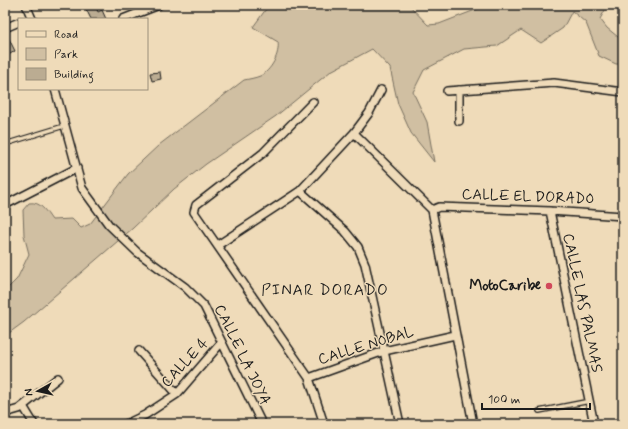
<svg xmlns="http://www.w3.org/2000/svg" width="628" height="429" font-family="Mynerve,sans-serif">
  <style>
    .green { fill: #d0bfa2; stroke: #766e5f }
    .building { fill: #bbac92; stroke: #1c1c1c }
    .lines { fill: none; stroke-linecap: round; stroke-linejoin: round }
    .lane-casing { stroke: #1c1c1c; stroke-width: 6 }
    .street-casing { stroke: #1c1c1c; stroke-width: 10 }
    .lane { stroke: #efdbb9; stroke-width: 3.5 }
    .street { stroke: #efdbb9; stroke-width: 7 }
    .poi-dot { fill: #d1495b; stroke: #efdbb9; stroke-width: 1.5 }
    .labels { text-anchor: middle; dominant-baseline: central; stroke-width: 3; stroke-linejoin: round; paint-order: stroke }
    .street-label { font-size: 15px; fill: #1c1c1c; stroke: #efdbb9 }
    .poi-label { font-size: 15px; font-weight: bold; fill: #1c1c1c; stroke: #efdbb9; text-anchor: end }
    .neighbourhood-label { font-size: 16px; letter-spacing: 1px; fill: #1c1c1c; stroke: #efdbb9 }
  </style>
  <rect width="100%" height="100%" fill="#efdbb9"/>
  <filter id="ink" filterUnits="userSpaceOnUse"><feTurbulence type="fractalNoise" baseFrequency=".025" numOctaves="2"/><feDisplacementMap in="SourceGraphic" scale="8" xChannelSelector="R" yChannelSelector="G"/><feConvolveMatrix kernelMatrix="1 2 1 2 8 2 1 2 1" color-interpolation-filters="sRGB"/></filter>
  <g filter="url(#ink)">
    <path class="green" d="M269 5H409L428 25 439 24 488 5H608L600 19 607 28 623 41V64H616L599 56 586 23 572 11 563 28 541 43 521 30 497 46 464 49 424 70 413 92 427 122 434 162 411 133 398 104 390 68 372 49 331 71 276 116 206 164 174 189 133 228 24 322 5 336V291L17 279 29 254 24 235 23 210 29 203C41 201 46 212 52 220L72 219 81 228 90 224 128 174 159 145 244 80C249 79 255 78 260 76 271 71 280 54 278 42L253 27Z"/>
    <path class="building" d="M96 7 98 12 102 10 106 19H91L86 9Z
      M9 39 15 51 5 57V42Z
      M160 72 161 79 152 81 150 73Z"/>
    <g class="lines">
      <defs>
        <path id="lane" d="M5 144 64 126
          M539 411 590 401"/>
        <path id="street" d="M26 5 32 19
          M123 19 159 5
          M5 28 19 22
          M55 89 82 188 109 225 137 252 185 287 204 306 262 424
          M459 90V121
          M447 91 554 83 623 92
          M313 102 263 153 196 205 194 212 309 378 324 424
          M354 133 432 210
          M300 191 345 231 358 247 365 264 400 424
          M5 205 77 168
          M432 210 473 424
          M432 210 439 207 550 211 623 216
          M550 211 594 424
          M218 245 300 191 354 133 369 113 381 90
          M139 351 177 394
          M309 378 384 351 455 335
          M23 406 34 424
          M5 413 19 409 58 378
          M126 424 145 415 177 394 221 343"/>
      </defs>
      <use href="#lane" class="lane-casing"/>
      <use href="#street" class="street-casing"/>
      <use href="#lane" class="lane"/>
      <use href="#street" class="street"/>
    </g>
  </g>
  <circle class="poi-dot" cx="549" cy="286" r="4"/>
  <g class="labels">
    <g class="street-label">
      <text transform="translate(528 197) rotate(2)">CALLE EL DORADO</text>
      <text transform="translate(582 303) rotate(78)">CALLE LAS PALMAS</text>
      <text transform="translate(366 346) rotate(-17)">CALLE NOBAL</text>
      <text transform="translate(242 355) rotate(64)">CALLE LA JOYA</text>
      <text transform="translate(185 363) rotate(-47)">CALLE 4</text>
    </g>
    <g class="poi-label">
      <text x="541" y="286">MotoCaribe</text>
    </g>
    <g class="neighbourhood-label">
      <text x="325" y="290">PINAR DORADO</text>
    </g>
  </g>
  <rect width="628" height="429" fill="none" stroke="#efdbb9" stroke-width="20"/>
  <rect x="10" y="10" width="608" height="409" fill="none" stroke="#1c1c1c" stroke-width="1.5" filter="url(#ink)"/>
  <rect x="18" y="18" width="130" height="72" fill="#efdbb9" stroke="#9b8f7a"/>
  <rect x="26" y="31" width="20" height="6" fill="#efdbb9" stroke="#9b8f7a"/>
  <text x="54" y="38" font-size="12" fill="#1c1c1c">Road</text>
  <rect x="26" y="48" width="20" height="12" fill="#d0bfa2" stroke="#9b8f7a"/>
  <text x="54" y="58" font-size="12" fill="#1c1c1c">Park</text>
  <rect x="26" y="68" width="20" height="12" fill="#bbac92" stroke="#9b8f7a"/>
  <text x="54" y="78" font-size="12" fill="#1c1c1c">Building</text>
  <g transform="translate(38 391) rotate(262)" stroke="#efdbb9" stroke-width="3" paint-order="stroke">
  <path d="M0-3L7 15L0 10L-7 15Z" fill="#1c1c1c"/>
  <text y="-6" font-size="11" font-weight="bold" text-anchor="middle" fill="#1c1c1c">N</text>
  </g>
  <path d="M482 403v6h108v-6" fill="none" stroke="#1c1c1c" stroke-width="2"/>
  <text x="488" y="403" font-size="12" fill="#1c1c1c" stroke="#efdbb9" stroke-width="3" paint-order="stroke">100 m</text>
</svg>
